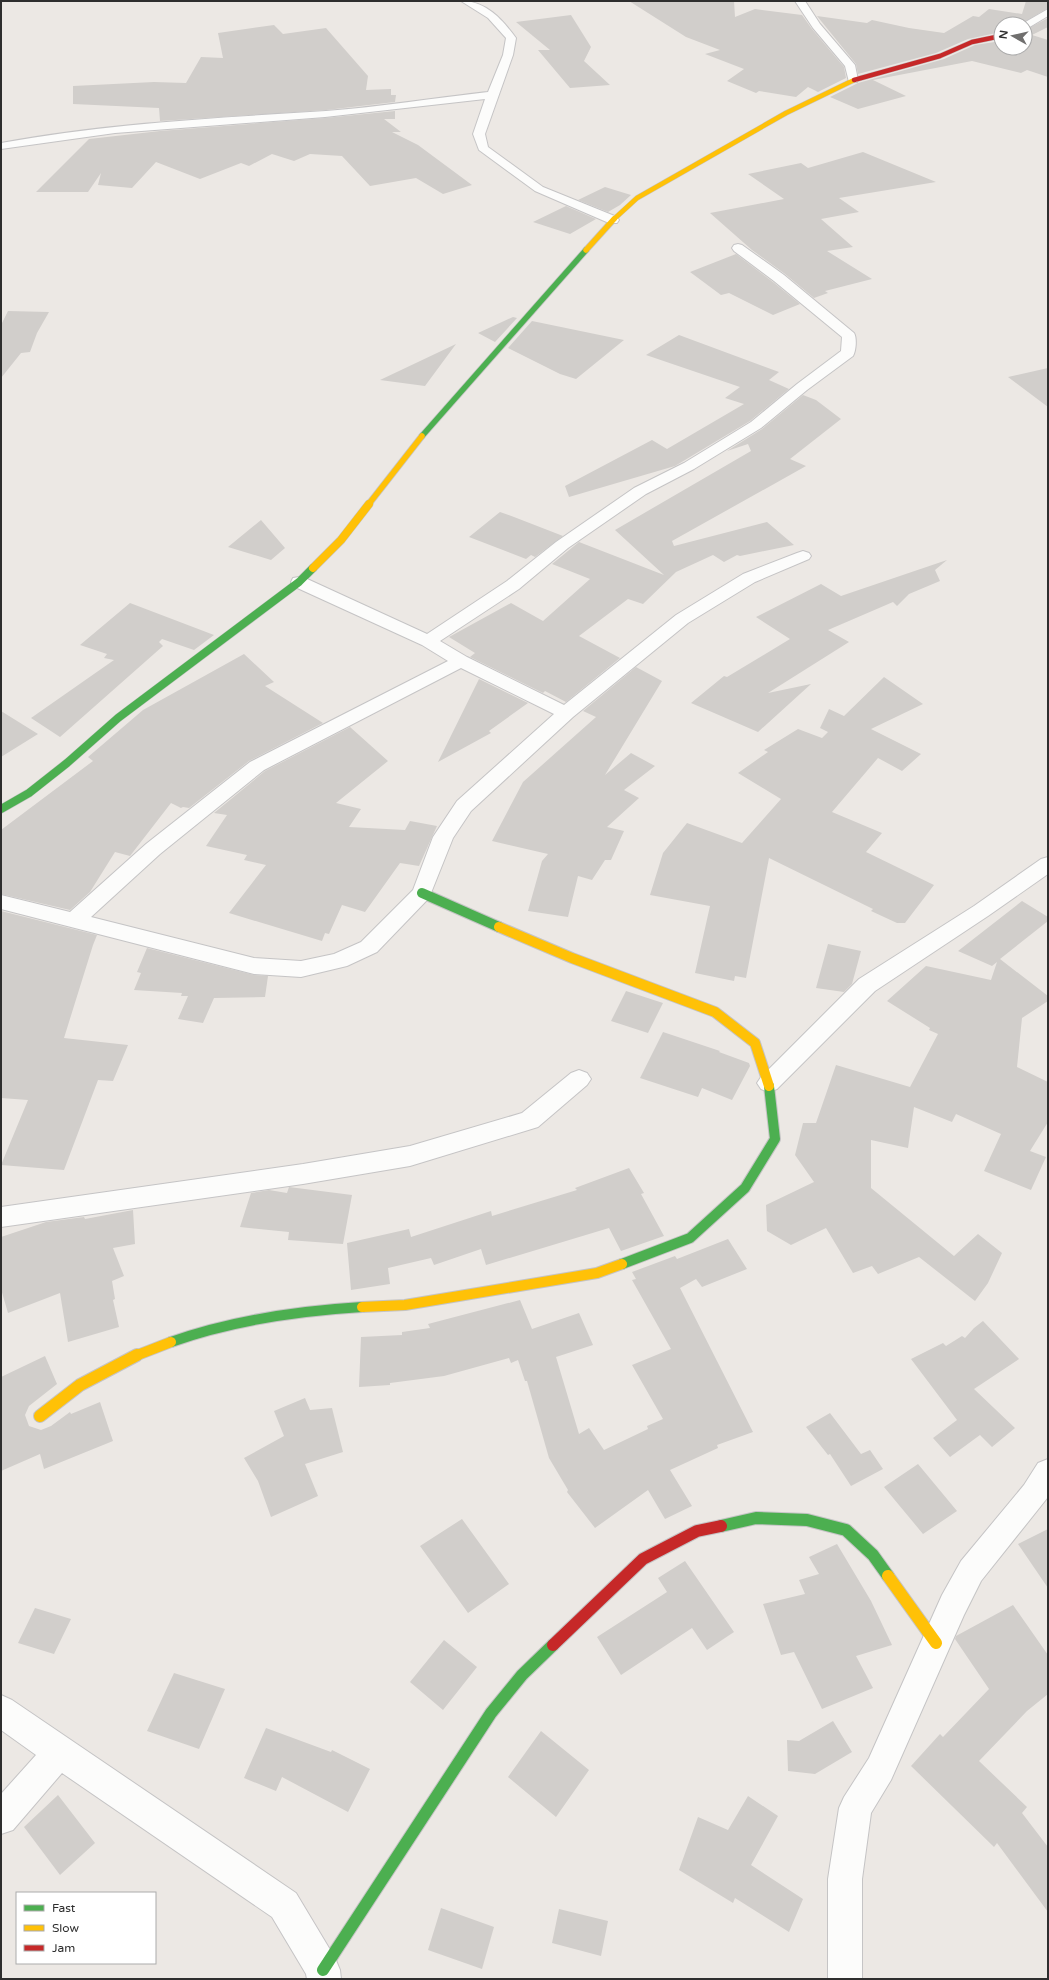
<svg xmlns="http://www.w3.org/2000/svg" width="1049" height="1980" font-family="'Varela Round',sans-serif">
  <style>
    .building { fill: #d1cecb }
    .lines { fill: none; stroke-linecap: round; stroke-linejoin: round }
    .street-casing { stroke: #c5c4c5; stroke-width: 2 }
    .fast-far3-casing { stroke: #c5c4c5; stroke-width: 7 }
    .fast-far2-casing { stroke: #c5c4c5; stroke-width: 9 }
    .fast-far1-casing { stroke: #c5c4c5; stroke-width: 12 }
    .fast-casing { stroke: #c5c4c5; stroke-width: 14 }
    .slow-far4-casing { stroke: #c5c4c5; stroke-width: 5.5 }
    .slow-far3-casing { stroke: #c5c4c5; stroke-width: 7 }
    .slow-far2-casing { stroke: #c5c4c5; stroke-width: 9 }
    .slow-far1-casing { stroke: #c5c4c5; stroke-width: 12 }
    .slow-casing { stroke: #c5c4c5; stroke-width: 14 }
    .jam-far1-casing { stroke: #c5c4c5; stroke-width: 5.5 }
    .jam-casing { stroke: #c5c4c5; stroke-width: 14 }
    .street { fill: #fcfcfb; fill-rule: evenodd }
    .fast-far3 { stroke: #4caf50; stroke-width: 5.5 }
    .fast-far2 { stroke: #4caf50; stroke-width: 8 }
    .fast-far1 { stroke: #4caf50; stroke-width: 10 }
    .fast { stroke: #4caf50; stroke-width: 12 }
    .slow-far4 { stroke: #ffc107; stroke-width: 4.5 }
    .slow-far3 { stroke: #ffc107; stroke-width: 5.5 }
    .slow-far2 { stroke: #ffc107; stroke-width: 8 }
    .slow-far1 { stroke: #ffc107; stroke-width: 10 }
    .slow { stroke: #ffc107; stroke-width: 12 }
    .jam-far1 { stroke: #c62828; stroke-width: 4.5 }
    .jam { stroke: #c62828; stroke-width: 12 }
  </style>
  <rect width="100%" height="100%" fill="#ece8e4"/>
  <path class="building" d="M629 1H734L735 17 755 9 802 15 812 29 844 67 846 78 818 92 808 87 796 97 759 91 756 93 727 81 744 69 705 54 720 50 686 37Z
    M1026 1H1048V8L1021 24H1001V32L968 39 936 53 858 74 856 64 817 16 867 23 872 20 909 28 944 33 973 16 979 17 989 9 1022 14Z
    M571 15 591 47 584 61 610 85 570 88 538 50H550L516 22Z
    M1048 18V27L1032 35 1048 40V77L1027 70 1021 73 972 61 873 80 906 96 858 109 830 97 858 83 944 59 975 45 1001 41V48H1025V30Z
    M274 25 283 34 326 28 368 76 366 90 391 89V95H396L395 102 326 110 160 121 159 108 73 104V86L154 82 186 83 201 57 223 58 218 33Z
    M395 111V119H384L401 132H392L418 145 472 185 443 194 416 178 370 186 342 156 310 154 294 161 272 154 249 166 241 163 200 179 156 162 132 188 98 185 101 173 88 192H36L89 139 160 131 325 118Z
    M863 152 936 182 839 198 859 212 821 219 853 247 827 251 872 279 825 291 828 293 814 298 785 274 752 250 710 213 784 199 748 174 801 163 808 168Z
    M605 187 631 195 620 205 608 212 578 200Z
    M566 206 596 219 570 234 533 222Z
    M736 254 773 282 800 304 773 315 729 293 721 295 690 272Z
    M8 311 49 312 37 333 30 352 21 353 1 378V325Z
    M513 317 517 318 495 342 478 333Z
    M532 321 624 340 576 379 560 374 508 348Z
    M679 335 779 372 769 380 789 389 750 421 675 466 569 497 565 486 652 440 667 449 744 404 725 398 740 387 646 355Z
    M456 344 425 386 380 380Z
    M1048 368V407L1008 377Z
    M803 395 816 400 841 419 790 459 806 466 672 541 674 546 767 522 794 545 740 556 737 555 724 562 713 555 676 572 643 604 628 599 579 636 620 658 566 702 545 691 543 693 470 657 475 653 449 637 511 603 543 621 590 579 552 564 579 542 664 575 615 530 751 451 748 444 727 451 762 429Z
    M500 512 514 517 563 536 535 557 531 555 526 559 469 537Z
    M261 520 285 548 271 560 228 547Z
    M947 560 935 570 940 581 909 594 897 606 893 602 828 630 849 642 768 693 811 684 758 732 691 703 724 676 727 677 790 639 756 617 821 584 841 596Z
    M130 603 214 635 194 650 162 639 159 642 163 646 60 737 31 718 114 660 104 658 107 654 80 645Z
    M244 654 274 682 265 686 323 723 249 761 189 808 183 807 181 808 171 803 130 856 115 852 90 892 70 910 1 894V830L93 761 88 757 143 710Z
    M636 667 662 681 605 775 631 753 655 766 624 790 639 798 607 827 624 831 611 860H605L592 880 578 876 568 917 528 911 542 861 548 854 492 841 523 782 596 717 583 711Z
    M884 677 923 704 871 729 921 754 902 771 878 758 832 812 882 833 866 852 934 885 905 923H897L871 911 873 909 769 858 746 978 735 976 734 981 695 973 710 906 650 895 663 853 687 823 742 843 781 799 738 773 768 752 764 750 798 729 822 738 828 732 820 728 829 709 844 716Z
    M479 679 528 703 489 731 491 733 438 762Z
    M1 711 38 734 1 757Z
    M350 727 388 761 336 803 361 809 349 827 405 830 410 821 437 826 419 866 400 863 365 912 342 905 329 934 325 933 322 941 229 913 266 865 244 860 247 855 206 846 227 815 214 813 265 771Z
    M1022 901 1048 917V921L1000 959 1048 996V1001L1022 1018 1017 1067 1048 1082V1122L1030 1151 1046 1157 1031 1190 984 1171 1001 1134 956 1114 952 1122 914 1107 908 1148 871 1140V1188L954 1256 978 1234 1002 1253 988 1283 975 1301 919 1257 878 1274 872 1266 853 1273 826 1228 791 1245 767 1231 766 1205 814 1182 795 1155 803 1123H816L836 1065 910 1087 938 1034 929 1030 930 1028 887 1001 926 966 991 980 997 962 992 966 958 951Z
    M1 911 97 935 93 945 64 1038 128 1045 113 1081 98 1080 64 1170 1 1165 28 1100 1 1098Z
    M828 944 861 951 852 984 844 992 816 988Z
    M147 948 254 975 268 976 265 997 214 998 203 1023 178 1019 188 996H181L182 993 134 990 141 973 137 972Z
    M626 991 663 1003 648 1033 611 1021Z
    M663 1032 720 1051 719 1052 749 1063 750 1066 732 1100 702 1088 698 1097 640 1078Z
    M629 1168 644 1193 641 1194 664 1236 621 1251 609 1228 486 1265 481 1249 434 1265 431 1258 388 1268 390 1284 351 1290 347 1243 409 1229 411 1237 491 1211 492 1216 577 1190 575 1188Z
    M289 1187 352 1195 343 1244 288 1240 289 1232 240 1227 251 1193 269 1190 287 1193Z
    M133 1210 135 1244 113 1248 124 1276 112 1281 115 1299 113 1300 119 1327 68 1342 60 1293 8 1313 1 1289V1237L46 1222 84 1217 85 1219Z
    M728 1239 747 1269 702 1287 696 1279 680 1288 753 1432 717 1445 718 1448 670 1470 692 1506 665 1519 648 1490 595 1528 567 1492 568 1490 549 1458 527 1381H525L518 1360 511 1363 509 1358 444 1376 390 1383V1385L359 1387 361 1337 402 1335V1332L430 1328 428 1324 520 1300 532 1329 579 1313 593 1345 556 1357 579 1434 589 1428 604 1450 648 1429 647 1426 663 1419 632 1365 671 1349 632 1280 636 1279 632 1272 675 1256 677 1259Z
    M983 1321 1019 1359 974 1389 1015 1428 992 1447 980 1435 950 1457 933 1438 957 1420 911 1359 943 1343 946 1346 962 1336 965 1338 974 1328Z
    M45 1356 57 1384 29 1406 25 1415 29 1426 41 1430 51 1426 70 1412 71 1414 100 1402 113 1441 44 1469 40 1454 1 1471V1377Z
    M305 1398 310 1410 332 1408 343 1452 305 1464 318 1496 271 1517 258 1481 244 1458 284 1436 274 1411Z
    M830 1413 861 1454 870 1450 883 1469 851 1486 830 1454 828 1455 806 1427Z
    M918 1464 957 1511 923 1534 884 1487Z
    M462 1519 509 1584 468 1613 420 1546Z
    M1048 1529V1588L1018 1544Z
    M837 1544 871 1601 892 1645 856 1656 873 1688 822 1709 794 1652 781 1655 763 1604 805 1594 799 1580 819 1574 809 1557Z
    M685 1561 734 1632 707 1650 692 1628 621 1675 597 1637 667 1592 658 1578Z
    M1013 1605 1048 1655V1694L1027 1711 979 1761 1027 1807 1022 1813 1048 1847V1912L997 1843 994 1847 911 1766 940 1734 943 1737 989 1689 955 1639 956 1636Z
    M35 1608 71 1619 54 1654 18 1643Z
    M444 1640 477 1667 443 1710 410 1682Z
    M174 1673 225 1689 199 1749 147 1731Z
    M833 1721 852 1752 815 1774 788 1771 787 1740 799 1741Z
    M266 1728 331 1752 332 1750 370 1769 348 1812 282 1777 276 1791 244 1778Z
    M541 1731 589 1770 556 1817 508 1777Z
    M58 1795 95 1843 60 1875 24 1827Z
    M748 1796 778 1816 751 1865 803 1899 789 1932 735 1898 733 1903 679 1870 698 1817 728 1830Z
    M441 1908 494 1927 482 1969 428 1950Z
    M559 1909 608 1921 601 1956 552 1943Z"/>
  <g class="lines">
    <defs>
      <path id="street" d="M461 1C486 1 502 19 516 38L513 55 485 134 488 147 543 187 617 217 619 220 617 223H609L535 191 479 150 473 134 485 99 325 117 115 133 1 149V143C109 123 217 118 326 111 380 107 434 98 488 92L503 55 506 38 488 18Z
        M795 1H805L820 24 855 65 858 80 857 82H849L845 66 813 28Z
        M1048 9V16L1028 28 1025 29V24H1022Z
        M738 244 742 245 784 275 854 333C857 338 856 351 853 356L807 390 761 428 694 469 646 494 568 548 519 589 440 641 467 657 564 705 676 615 743 574 797 553 803 551 809 553 811 556 809 559 755 582 688 623 573 717 471 811 453 838 429 898 377 952 347 966 301 977 254 974 1 909V895L70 912 146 844 250 762 448 661 422 645 293 586 291 582 293 578 299 577 305 578 427 634 507 581 556 542 634 488 684 463 751 422 797 384 841 351 842 337 774 281 734 251 732 248 734 245ZM461 668 554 714 457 801 433 837 413 890 361 942 334 954 301 961 254 958 91 917 160 854 264 770Z
        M1048 857V874L988 916 875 991 777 1089 769 1092 761 1089 757 1083 761 1077 859 979 974 906 1041 859Z
        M579 1070 587 1073 591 1079 587 1085 538 1127 410 1166 303 1184 1 1227V1207L303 1164 410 1146 522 1113 571 1073Z
        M1048 1459V1497L981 1581 964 1615 891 1780 871 1813 862 1879V1979H828V1879L839 1808 844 1797 869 1758 942 1595 961 1561 1024 1485 1038 1463Z
        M1 1695 12 1700 296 1893 335 1958 340 1970 341 1979H307L306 1974 272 1917 62 1773 13 1830 1 1834V1794L36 1755 1 1730Z"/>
      <path id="fast-far3" d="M422 436 586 250"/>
      <path id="fast-far2" d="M1 809 29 793 67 763 118 718 299 582 313 568"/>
      <path id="fast-far1" d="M422 893 499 927
        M622 1264 690 1238 745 1188 775 1139 769 1086
        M171 1342C233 1320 296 1311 362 1307"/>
      <path id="fast" d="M721 1526 756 1518 807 1520 846 1530 873 1555 888 1576
        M323 1970 491 1713 522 1675 553 1645"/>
      <path id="slow-far4" d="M613 220 637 198 786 113 854 80"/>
      <path id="slow-far3" d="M586 250 614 219
        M368 505 422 436"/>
      <path id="slow-far2" d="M313 568 341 540 369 504"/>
      <path id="slow-far1" d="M499 927 572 958 715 1012 755 1043 769 1086
        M362 1307 405 1305 597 1273 622 1264
        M135 1356 171 1342"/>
      <path id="slow" d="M40 1416 80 1385 137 1355
        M888 1576 936 1643"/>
      <path id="jam-far1" d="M854 80 940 56 972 42 1001 36"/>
      <path id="jam" d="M553 1645 643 1559 697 1531 721 1526"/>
    </defs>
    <use href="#street" class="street-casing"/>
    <use href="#fast-far3" class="fast-far3-casing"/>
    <use href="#fast-far2" class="fast-far2-casing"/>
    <use href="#fast-far1" class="fast-far1-casing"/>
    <use href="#fast" class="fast-casing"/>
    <use href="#slow-far4" class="slow-far4-casing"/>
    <use href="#slow-far3" class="slow-far3-casing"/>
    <use href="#slow-far2" class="slow-far2-casing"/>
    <use href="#slow-far1" class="slow-far1-casing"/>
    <use href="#slow" class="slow-casing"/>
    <use href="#jam-far1" class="jam-far1-casing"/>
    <use href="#jam" class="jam-casing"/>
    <use href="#street" class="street"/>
    <use href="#fast-far3" class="fast-far3"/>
    <use href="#fast-far2" class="fast-far2"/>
    <use href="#fast-far1" class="fast-far1"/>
    <use href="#fast" class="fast"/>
    <use href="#slow-far4" class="slow-far4"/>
    <use href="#slow-far3" class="slow-far3"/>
    <use href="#slow-far2" class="slow-far2"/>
    <use href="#slow-far1" class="slow-far1"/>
    <use href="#slow" class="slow"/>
    <use href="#jam-far1" class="jam-far1"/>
    <use href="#jam" class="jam"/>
  </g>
  <rect width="1049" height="1980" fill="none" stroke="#2e2e2e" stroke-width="4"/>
  <rect x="16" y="1892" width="140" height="72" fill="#ffffff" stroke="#ababab"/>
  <rect x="24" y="1905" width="20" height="6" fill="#4caf50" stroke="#ababab"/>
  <text x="52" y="1912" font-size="12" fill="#2e2e2e">Fast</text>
  <rect x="24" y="1925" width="20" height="6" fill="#ffc107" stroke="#ababab"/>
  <text x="52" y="1932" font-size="12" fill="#2e2e2e">Slow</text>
  <rect x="24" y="1945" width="20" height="6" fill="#c62828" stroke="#ababab"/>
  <text x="52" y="1952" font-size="12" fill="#2e2e2e">Jam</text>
  <g transform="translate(1013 36) rotate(278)"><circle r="19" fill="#ffffff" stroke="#ababab"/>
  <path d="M0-3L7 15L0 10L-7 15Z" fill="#706f6e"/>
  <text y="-6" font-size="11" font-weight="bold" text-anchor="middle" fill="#2e2e2e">N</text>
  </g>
</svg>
